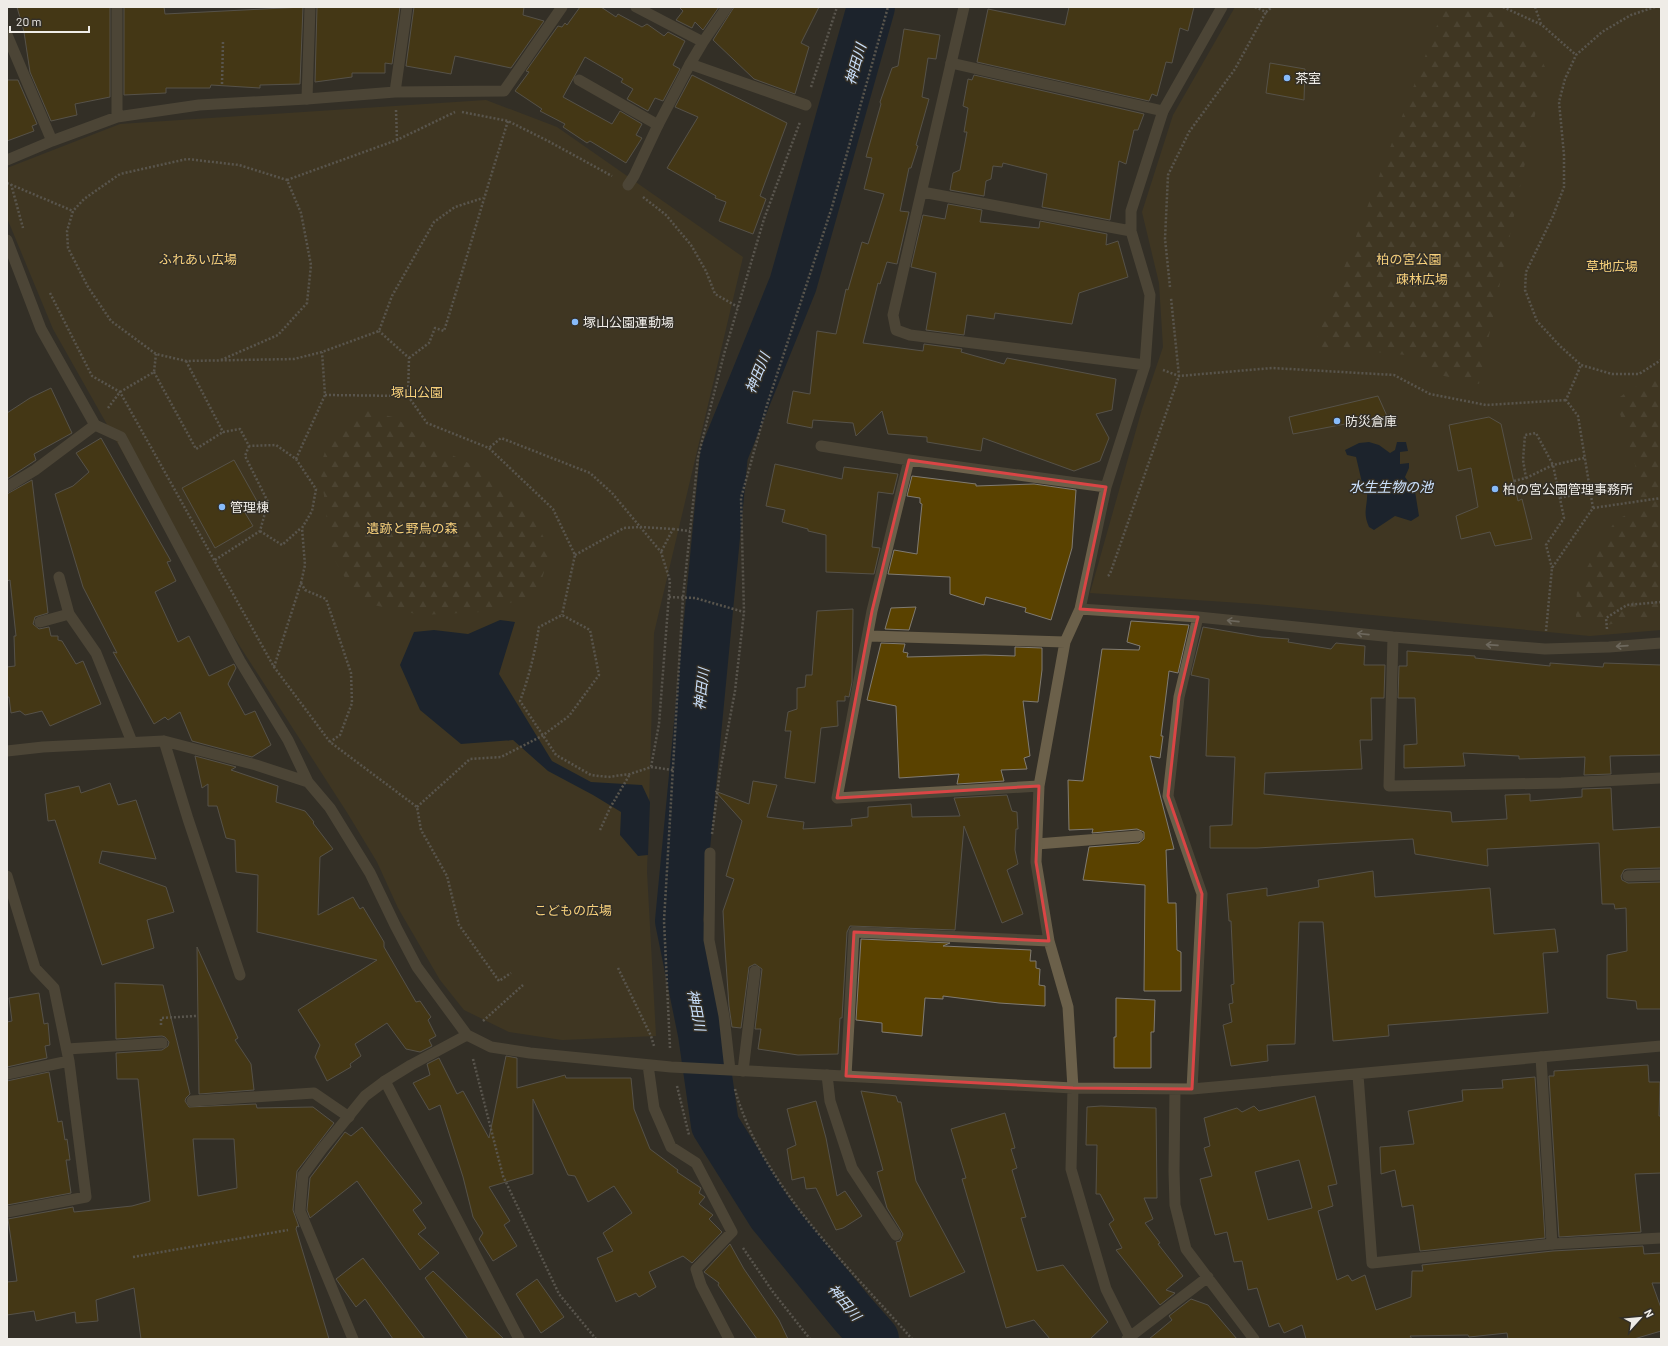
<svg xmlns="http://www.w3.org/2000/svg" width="1668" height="1346" font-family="Barlow,'Noto Sans JP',sans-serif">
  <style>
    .green { fill: #4e3f1d }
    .forest { fill: url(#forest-firs) }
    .water { fill: #001633 }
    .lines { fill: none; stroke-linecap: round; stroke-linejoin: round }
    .river { stroke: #001633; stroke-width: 48 }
    .building { fill: #5a4200; stroke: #807b72; fill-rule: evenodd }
    .path { stroke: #87837c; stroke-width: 2.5; stroke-dasharray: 2 2; stroke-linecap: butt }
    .service { stroke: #6b604a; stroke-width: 11 }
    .minor { stroke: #6b604a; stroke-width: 11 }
    .oneway { stroke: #b4ada0 }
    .marked { fill: none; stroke: #da4545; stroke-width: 3; stroke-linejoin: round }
    .poi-dot { fill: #87bbfb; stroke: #332f27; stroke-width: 1.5 }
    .labels { text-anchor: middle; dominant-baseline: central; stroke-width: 3; stroke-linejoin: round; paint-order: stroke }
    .poi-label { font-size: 13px; fill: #efece7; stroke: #332f27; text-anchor: start }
    .park-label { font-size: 13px; fill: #f7d07b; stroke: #332f27 }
    .water-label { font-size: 14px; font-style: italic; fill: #cbe1fd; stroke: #332f27 }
  </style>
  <defs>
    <pattern id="forest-firs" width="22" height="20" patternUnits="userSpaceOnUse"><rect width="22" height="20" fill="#4e3f1d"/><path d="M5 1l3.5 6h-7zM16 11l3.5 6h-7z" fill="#685b3e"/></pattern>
  </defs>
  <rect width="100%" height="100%" fill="#332f27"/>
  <path class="green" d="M1235 7H1661V630L1590 636 1256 604 1090 593 1142 409 1163 347 1159 283 1142 212 1173 115Z
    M486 100 557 127 743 257 654 633 647 872 656 1036 562 1040 509 1032 464 1010 440 980 398 908 377 862 348 814 178 550 53 329 7 218V168L120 124Z"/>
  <path class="forest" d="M1444 7H1476L1506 18 1532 42 1545 67 1479 384 1431 373 1406 355 1314 346Z
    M1661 379V621H1626L1607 625 1576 618 1577 586 1600 544 1616 520 1642 507 1636 468 1616 400 1632 388Z
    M368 411 397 418 421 440 483 470 534 518 550 550 538 594 481 612 421 615 359 602 329 550 326 510 320 467 331 433Z"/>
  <path class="water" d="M1369 442 1379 445 1390 453 1395 450 1397 442H1406L1408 451 1400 452V464L1409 463V468L1405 477 1415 491 1419 516 1411 521 1395 516 1374 530 1369 527C1362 512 1368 506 1367 492L1363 487 1356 457 1347 455 1345 450 1359 443Z
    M500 620 515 622 499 674 552 761 591 782 642 785 650 802 648 855 638 856 620 835 621 812 593 795 548 771 513 740 461 744 420 710 400 665 414 632 434 630 468 634Z"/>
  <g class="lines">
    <path class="river" d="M871 7 793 284 724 454 679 921 702 1034 715 1125 771 1214 852 1313 875 1339"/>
  </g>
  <path class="building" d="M17 7H110V97L75 104 77 115 51 121 30 72 24 32Z
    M124 7H164L165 14 303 7 300 84 260 85V88L211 85 210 88H166V93L124 95Z
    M317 7H400L392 64 385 63V73H352V77L315 82Z
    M414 7H524L523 15 544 21 511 68 455 56 451 74 406 66Z
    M580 7H601L616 17 618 14 642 27 647 24 664 36 668 32 685 41 673 65 680 69 663 101 655 98 648 111 627 99 633 89 621 82 623 79 585 57 563 97 612 124 620 111 642 124 636 135 642 138 626 163 590 141 587 143 563 127 565 124 540 111 542 109 515 91 529 72 526 71 558 26 562 27 565 23 567 25Z
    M679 7H719L703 30 695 22 692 28 676 20 683 11Z
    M734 7H819L801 43 809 47 795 94 754 79 713 40Z
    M1069 7H1194L1188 31 1180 28 1172 63 1166 62 1157 96 1152 94 1149 101 977 62 988 9 1065 25Z
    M904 29 940 35 936 59 928 58 922 97 929 99 916 145 918 146 911 168H909L900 211 909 212 897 264 887 262 880 284 878 283 863 343 923 351 924 344 962 349 961 352 1004 364 1007 358 1116 379 1112 410 1096 414 1109 438 1100 461 1074 471 983 438 981 451 927 442V437L888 434 882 411 856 436 853 423 813 420 812 428 787 423 793 391 810 394 817 331 836 334 846 289 848 290 862 242 868 244 884 194 864 189 872 158 866 157 881 104 880 102 892 68 898 66Z
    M1270 63 1305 69 1304 100 1266 93Z
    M692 75 787 123 760 196 766 199 753 234 719 221 726 202 715 198 716 196 667 168 698 117 675 107Z
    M974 75 1144 114 1138 130H1134L1126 164 1119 161 1110 220 1042 207 1047 174 1003 163 1002 167 993 166 991 179 986 181 984 196 950 190 953 173 960 170 967 132H964L968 108 963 106 968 79 972 80Z
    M7 80H18L37 124 32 126 34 131 7 141Z
    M948 204 982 210 980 222 1039 228 1040 221 1107 234 1106 245 1118 241 1128 277 1079 293 1072 324 995 313 994 319 967 315 964 335 926 330 936 273 911 267 923 215 945 219Z
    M51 388 72 433 34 454 36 460 7 479V413L30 398Z
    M1378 396 1387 416 1293 434 1289 417Z
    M1489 417 1501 424 1518 501 1522 499 1532 539 1495 546 1490 532 1461 539 1456 516 1478 507 1471 468 1458 471 1449 425Z
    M101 438 171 561 167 562 176 581 155 592 178 642 189 636 209 676 234 664 236 668 228 684 245 715 255 711 271 745 252 757 192 741 180 712 168 720 165 717 154 724 113 652 117 653 83 587 55 494 73 486 89 472 76 453Z
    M234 460 258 503 244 511 253 526 215 548 182 488Z
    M775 464 842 479 844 467 898 474 893 494 878 492 872 547 880 548 874 574 826 572V535L808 531V529L782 522 785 510 766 506Z
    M912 476 976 484V486L1034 484 1076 490 1072 548 1051 620 1025 612 1026 608 986 597 984 605 950 594V577L888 574 894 550 917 554 922 504 920 503V498L907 496Z
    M32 480 48 613 35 617 33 624 39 629 49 627 51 636H58V640L62 641 76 664 83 661 101 704 50 726 42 711 25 715 20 711 11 713 9 697H7V667L15 666 14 636H16L10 580 7 581V494Z
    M916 607 909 630 885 629 891 608Z
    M853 609 852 682 849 697 845 696V701H837L838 726 821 728 815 783 785 778 791 731H785L788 712 797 709V688L805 687 806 675H812L817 611Z
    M1131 621 1189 625 1178 673 1169 671 1161 736H1163L1160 758 1150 756 1174 849 1166 850 1168 903H1176L1177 950 1181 952V991H1144L1145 885 1083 880 1089 847 1139 843 1144 839V832L1137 829 1092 833 1093 829 1069 830 1068 780 1083 781 1102 649 1139 650 1140 646 1127 642Z
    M1203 627 1261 637 1289 639 1288 642 1331 649 1336 643 1365 646 1364 665H1385L1384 698H1371L1372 740H1360L1362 769 1265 773 1264 794 1451 812 1452 822 1507 819 1505 795 1530 794V801L1582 797V789L1611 788 1613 830 1661 827V868L1627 869 1624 870 1621 876 1622 880 1628 883 1661 882V1009H1637L1636 1001 1607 998V955L1627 951 1626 908 1615 909 1614 904H1602L1599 843 1487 849 1488 866 1415 854 1413 839 1257 848H1210V826L1232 825 1235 757 1206 756 1209 679 1191 675Z
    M881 643 905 644 903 652 908 653 907 657 985 655 1015 656V647L1042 648V670L1038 702 1023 701 1030 756 1024 758 1027 769 1001 770 1004 781 957 784 959 774 899 778 896 706 867 700Z
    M1407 651 1475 656V658L1550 666V663L1603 667 1604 663 1661 665V755L1610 756 1611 774 1584 775 1585 757 1519 759V756L1463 753 1465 766 1404 768V745L1417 744 1415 698H1398L1399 666H1407Z
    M195 756 236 767 231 770 278 786 276 802 305 811 314 822 313 823 333 849 320 857 318 915 353 897 360 909 363 907 384 942V947L416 1002 420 1001 431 1017 428 1020 436 1036 429 1040 432 1046 420 1052 406 1049 387 1023 355 1044 361 1056 350 1064 351 1067 327 1081 315 1057 320 1045 298 1010 377 960 257 932 258 875 236 872 235 840 226 838 217 806H208V784L202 788Z
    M753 781 777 785 767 817 804 822 803 829 852 826 851 819 868 817V807L911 804 912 817 960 816 954 798 1007 795 1012 811 1017 812 1018 829H1016L1015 850 1018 864 1007 870 1023 914 1002 923 964 826 955 930 850 926 847 932 842 1018H840L838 1054 798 1055 758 1049 761 1029H755L762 969 755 964 749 967 741 1028 732 1027 729 1006 725 949 723 911 734 879 726 876 742 821 715 791 749 804Z
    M110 783 118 805 136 800 156 859 102 851 99 863 166 887 174 912 147 920 154 948 102 965 55 820 48 821 45 794 79 786 81 793Z
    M1373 871 1375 897 1490 888 1494 934 1555 929 1558 952 1543 953 1548 1013 1388 1025 1389 1036 1333 1041 1323 922H1299L1295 1044 1267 1045 1268 1061 1231 1066 1223 1025 1232 1022 1229 1004 1233 1003 1231 985 1234 984 1231 921H1229L1227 894 1267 888V896L1319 887 1318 880Z
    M861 939 950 943 943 946 1031 950 1030 961H1036V968L1040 969 1039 985 1045 986V1006L999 1003 943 996V999L925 998 922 1036 882 1032V1023L856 1020Z
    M197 947 238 1038 235 1040 251 1064 254 1090 199 1094Z
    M115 983 163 985 190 1094 186 1098 185 1101 189 1107 256 1104 257 1108 313 1107 334 1123 297 1171 293 1210 299 1227 297 1226 296 1229 329 1339H141L134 1288 96 1300 98 1321 76 1323 75 1312 36 1321 34 1311 7 1315V1282L17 1281 8 1219 73 1207 74 1212 132 1206 150 1201 138 1079H117L116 1053 162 1050 168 1046 169 1042 165 1037 162 1036 116 1039ZM193 1139H234L237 1188 198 1196Z
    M39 993 44 1024 48 1023 50 1045 45 1046 47 1058 7 1067V1022L12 1021 9 998Z
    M1116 998 1155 1000 1154 1032H1151V1068H1114V1037H1116Z
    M506 1056 517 1058V1088L565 1075 566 1078H631L634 1109 650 1149 678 1170 677 1172 701 1188 699 1193 705 1197 699 1204 713 1215 709 1219 722 1232 692 1263 683 1256 649 1272 656 1287 639 1297 636 1293 616 1302 597 1258 613 1251 603 1233 632 1213 614 1186 588 1202 575 1176 568 1175 533 1099V1174L489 1187 510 1221 504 1225 517 1246 493 1261 479 1239 483 1233 473 1217 463 1177 440 1105 429 1110 413 1083 430 1075 427 1064 439 1058 457 1094 463 1091 489 1138Z
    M1648 1065 1649 1082H1660L1659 1116H1661V1173L1635 1174 1641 1232 1559 1237 1549 1076H1554V1071Z
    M49 1072 58 1122 62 1121 65 1140 67 1139 70 1160H66L71 1193 7 1205V1081Z
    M1535 1077 1545 1238 1420 1251 1413 1205 1402 1207 1395 1170 1381 1174 1380 1147 1414 1144 1408 1111 1463 1101 1462 1090 1503 1088 1502 1080Z
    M861 1091 896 1096 898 1102H901L916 1181 965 1272 910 1297 896 1242 900 1241 903 1234 887 1208 877 1172 883 1170Z
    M1315 1096 1337 1184 1328 1186 1333 1206 1318 1211 1337 1280 1348 1275 1352 1281 1365 1275 1376 1310 1411 1297 1412 1271H1423L1422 1265 1553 1251 1643 1246 1644 1254 1661 1253V1283H1652L1661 1308V1331L1634 1339H1508L1507 1333 1469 1337 1468 1335 1410 1336 1412 1339H1306L1302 1325 1284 1333 1279 1323 1269 1327 1257 1288 1248 1290 1242 1261 1234 1262 1227 1232 1215 1235 1200 1179 1212 1176 1204 1148 1210 1146 1204 1118 1237 1108 1242 1112 1254 1106 1259 1111ZM1299 1160 1312 1208 1268 1220 1255 1172Z
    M816 1101 826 1138 837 1196 845 1191 862 1216 843 1228 836 1230 816 1188 806 1189 804 1177 792 1180 787 1149 796 1145 787 1109Z
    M1101 1106 1156 1108 1157 1198H1144L1153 1219 1145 1223 1160 1243 1158 1244 1183 1276 1166 1290 1175 1293 1160 1305 1116 1250 1122 1248 1109 1224 1114 1220 1100 1194H1096L1097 1145H1086L1087 1107Z
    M1005 1113 1015 1148 1011 1149 1017 1168 1012 1170 1026 1217 1021 1218 1037 1271 1063 1265 1108 1322 1090 1339H1050L1034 1320 1006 1328 962 1179 966 1178 951 1129Z
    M362 1127 422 1203 413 1210 426 1228 418 1234 439 1253 420 1270 357 1181 310 1218 307 1210 310 1178 345 1132 351 1136Z
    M730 1244 744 1269 779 1320 788 1339H757L718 1285 719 1283 704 1272Z
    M363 1258 425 1339H393L365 1299 356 1307 336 1279Z
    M433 1271 504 1339H468L425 1278Z
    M537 1279 564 1317 541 1333 516 1294Z
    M1191 1299 1208 1305 1237 1339H1149L1172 1320 1169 1316Z"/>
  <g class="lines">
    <path class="path" d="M1255 7 1266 12 1272 7
      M1503 7 1542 25 1576 55
      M1535 7 1541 24
      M1655 7 1631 15 1602 32 1576 55 1565 79 1559 102 1564 155V187L1553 216 1526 272 1525 290 1537 321 1560 346 1581 365 1612 374H1639L1661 360
      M1659 7H1661
      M222 84 223 41
      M811 87 837 7
      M396 110 397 140
      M462 112 508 121 548 141 612 176
      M287 180 397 140 455 112
      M7 183 73 211
      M11 184 23 228
      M643 197 666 215 691 245 706 271 715 294 738 307
      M1170 287 1165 239 1168 175 1189 132 1235 69 1266 12
      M50 293 92 376 120 392 274 667 330 742 417 807 421 830 447 876 459 925 499 981 511 973
      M409 358 429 343 435 328 444 331C466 261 486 190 508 121
      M221 360 278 335 307 303 311 265 301 213 287 180 239 165 187 159 120 174 84 199 73 211 67 231 68 248 88 287 111 321 156 354 186 361 294 359 322 352 379 331 392 296 434 222 455 207 483 198
      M186 361 223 432 240 429 249 446 276 445 296 459 316 489 312 511 302 528 305 565 301 583 274 667
      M1163 370 1179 376 1272 368 1394 375 1430 394 1486 405 1566 400
      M154 372 196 449 223 432
      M325 395 408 396 409 358 379 331
      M408 396 427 423 489 448 553 509 575 555 562 615
      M108 408 120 392 154 372 156 354
      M296 459 325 395 322 352
      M1526 478 1553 465 1584 458
      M1514 481 1526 478 1523 460 1525 435 1536 433 1553 465 1564 518 1546 545 1552 568
      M1560 498 1590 491
      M1593 508 1661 498
      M673 529 690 531
      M260 531 282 545 301 528
      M575 555 624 528 640 527 673 529 661 552
      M215 560 260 531 268 502 245 456 249 446
      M1108 576 1110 574 1179 376 1171 298
      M301 583 305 590 326 599 351 673 352 703 340 735 330 742
      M669 597 695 598 744 612
      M1607 629 1606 618 1627 605 1661 602
      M1546 631 1552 568 1593 508 1578 416 1566 400 1581 365
      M651 767 673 770
      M417 807 470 759 501 757 542 736 569 716 599 675 590 630 562 615 539 627C535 652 529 677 520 701L556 755 591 775 608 777 630 774 651 767 659 724 670 581 661 552 612 493 590 473 501 438 489 448
      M600 830 610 808 630 774
      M712 834 720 771 735 691 744 612 741 498 767 405 832 207 888 7
      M618 968 651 1036 654 1046
      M483 1021 523 985
      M161 1025V1018L196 1016
      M670 1048 664 921 683 597 698 457 724 354 764 219 800 122
      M473 1059 503 1176 559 1294 596 1339
      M677 1086 689 1135
      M735 1089C738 1102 743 1113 748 1126 784 1206 854 1273 912 1339
      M743 1248 773 1292 810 1339
      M133 1257 288 1230"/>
    <path class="service" d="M951 63 1163 111
      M690 64 806 105
      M579 80 658 125
      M307 99 310 7
      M7 487 35 470 95 425
      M59 577 69 614 96 653 132 742
      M40 622 69 614
      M1037 844 1138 836
      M1628 876 1661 875
      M67 1049 162 1043
      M1541 1057 1552 1244
      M743 1071 755 971
      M827 1075 830 1101 852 1168 896 1235
      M385 1081 519 1339
      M192 1101 314 1093 349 1117"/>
    <path class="minor" d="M636 7 703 42
      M964 7 893 315 896 330 910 335 1145 365
      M7 35 52 141
      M395 92 407 7
      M117 117V7
      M7 160 52 141 117 117 199 105 307 99 395 92 504 91 562 7
      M628 185 634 176 658 125 690 64 703 42 727 7
      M922 192 1131 231
      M7 240 41 329 95 425 121 437 240 661 288 740 308 782
      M821 446 909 460 1106 487
      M909 460 872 611 837 798 1039 786
      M1080 609 1198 617 1393 637 1545 649 1609 647 1661 643
      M869 636 1065 642
      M1393 637 1389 786 1561 783 1661 778
      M164 741 188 819 240 975
      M7 751 43 747 164 741 256 765 308 782 330 808 370 873 396 927 417 967 467 1035 491 1047 530 1053 671 1067 1073 1088 1192 1089 1661 1046
      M710 853 709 940 724 1016 730 1070
      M7 876 35 968 54 988 69 1061 86 1197 7 1212
      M648 1065 654 1108 671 1147 696 1163 732 1232 696 1269 701 1285 729 1339
      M7 1074 69 1061
      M1358 1075 1372 1263 1552 1244 1661 1238
      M846 1076 854 932 1049 941
      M1175 1089 1174 1171 1175 1205 1186 1249 1254 1339
      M1192 1089 1202 894 1168 796 1179 697 1198 617
      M353 1339 300 1211 303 1175 322 1149 365 1096 385 1081 411 1065 467 1035
      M1127 1339 1208 1277
      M1131 1339 1106 1289 1071 1169 1073 1088 1068 1007 1049 941 1036 862 1039 786 1065 642 1080 609 1106 487 1145 365 1150 295 1131 231V211L1163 111 1222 7"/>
  </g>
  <defs><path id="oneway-shaft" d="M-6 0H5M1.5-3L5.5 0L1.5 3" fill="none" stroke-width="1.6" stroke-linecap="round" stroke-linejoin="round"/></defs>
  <g class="oneway">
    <use href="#oneway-shaft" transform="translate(1233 621) rotate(-174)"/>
    <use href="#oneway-shaft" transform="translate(1363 634) rotate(-174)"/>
    <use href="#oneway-shaft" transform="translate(1492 645) rotate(-176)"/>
    <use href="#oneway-shaft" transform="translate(1622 646) rotate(176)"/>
  </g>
  <path d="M0 0H1668V1346H0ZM909 460 1106 487 1080 609 1198 617 1179 697 1168 796 1202 894 1192 1089 1073 1088 846 1076 854 932 1049 941 1036 862 1039 786 837 798 872 611Z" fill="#332f27" fill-opacity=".55" fill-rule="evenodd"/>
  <path class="marked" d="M909 460 1106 487 1080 609 1198 617 1179 697 1168 796 1202 894 1192 1089 1073 1088 846 1076 854 932 1049 941 1036 862 1039 786 837 798 872 611Z"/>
  <g class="poi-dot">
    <circle cx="1287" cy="78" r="4"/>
    <circle cx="575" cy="322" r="4"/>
    <circle cx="1337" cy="421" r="4"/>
    <circle cx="1495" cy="489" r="4"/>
    <circle cx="222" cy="507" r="4"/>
  </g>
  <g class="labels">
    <g class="poi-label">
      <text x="1295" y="78">茶室</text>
      <text x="583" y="322">塚山公園運動場</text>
      <text x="1345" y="421">防災倉庫</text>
      <text x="1503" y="489">柏の宮公園管理事務所</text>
      <text x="230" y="507">管理棟</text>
    </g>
    <g class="park-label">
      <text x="198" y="259">ふれあい広場</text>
      <text x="1409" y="259">柏の宮公園</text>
      <text x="1612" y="266">草地広場</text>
      <text x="1422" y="279">疎林広場</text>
      <text x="417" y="392">塚山公園</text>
      <text x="412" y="528">遺跡と野鳥の森</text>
      <text x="573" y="910">こどもの広場</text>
    </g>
    <g class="water-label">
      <text transform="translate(855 64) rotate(-74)">神田川</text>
      <text transform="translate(757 373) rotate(-68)">神田川</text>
      <text x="1391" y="486">水生生物の池</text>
      <text transform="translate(701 689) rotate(-84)">神田川</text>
      <text transform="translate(697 1010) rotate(79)">神田川</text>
      <text transform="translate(845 1302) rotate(50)">神田川</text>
    </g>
  </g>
  <rect width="1668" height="1346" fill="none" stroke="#efece7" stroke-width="16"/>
  <g transform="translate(1640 1318) rotate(63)" stroke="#332f27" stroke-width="3" paint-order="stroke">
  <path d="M0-3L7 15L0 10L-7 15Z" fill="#efece7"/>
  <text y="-6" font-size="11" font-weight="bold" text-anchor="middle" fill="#efece7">N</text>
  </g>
  <path d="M10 26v6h79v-6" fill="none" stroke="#efece7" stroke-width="2"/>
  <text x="16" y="26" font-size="12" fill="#efece7" stroke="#332f27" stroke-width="3" paint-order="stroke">20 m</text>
</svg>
